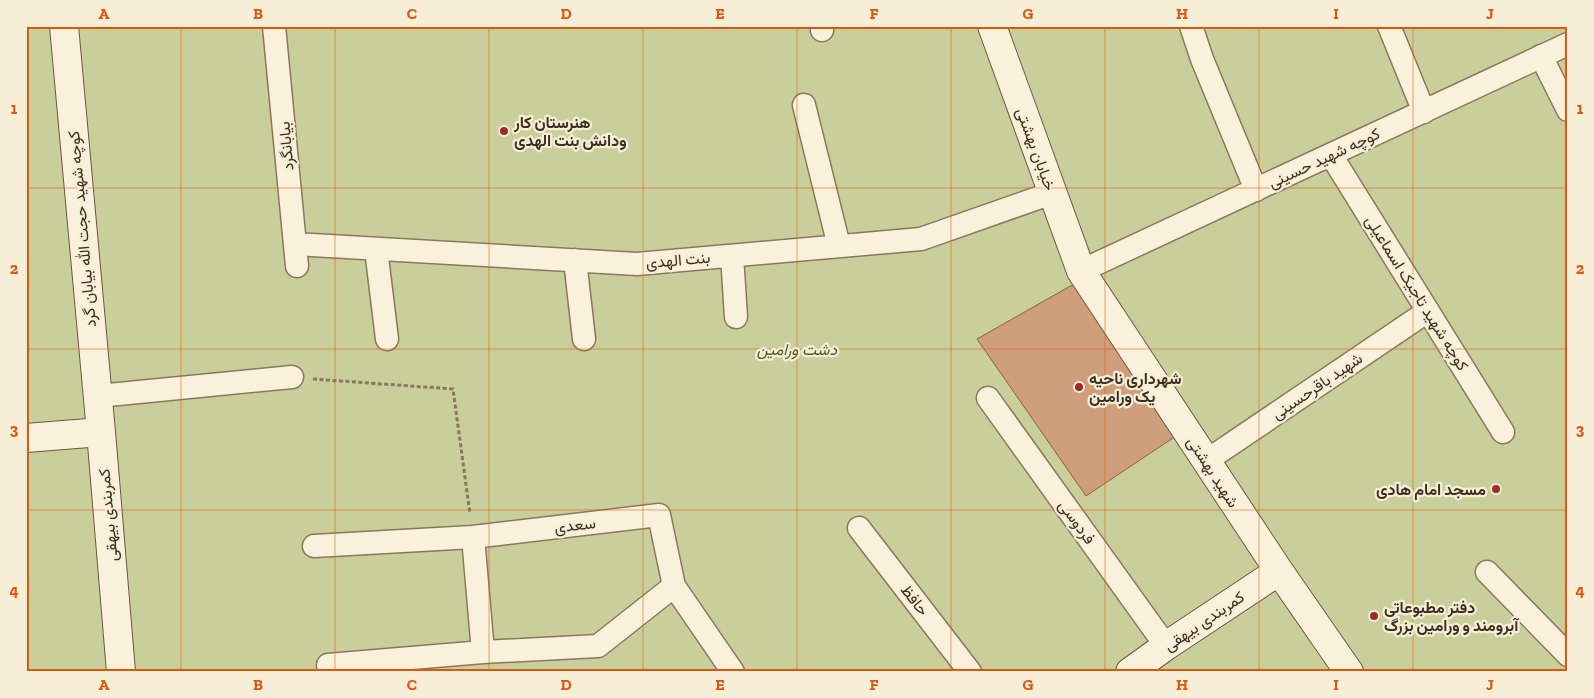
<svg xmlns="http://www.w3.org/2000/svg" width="1594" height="698" font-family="'Zilla Slab',Vazirmatn,serif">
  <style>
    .green { fill: #c9cf9b }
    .building { fill: #cf9f7d; stroke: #8d5f41 }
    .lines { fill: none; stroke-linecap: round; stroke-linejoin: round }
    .street-casing { stroke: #8d765c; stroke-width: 25 }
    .secondary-casing { stroke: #6f573f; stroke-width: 30 }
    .path { stroke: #8d765c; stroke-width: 3; stroke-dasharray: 4 2.5; stroke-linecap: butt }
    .street { stroke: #faf1dc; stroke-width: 22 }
    .secondary { stroke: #faf1dc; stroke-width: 28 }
    .grid { fill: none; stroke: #df570d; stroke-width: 1; stroke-opacity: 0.55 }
    .poi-dot { fill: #9e2a2b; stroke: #f7eed8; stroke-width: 2 }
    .labels { text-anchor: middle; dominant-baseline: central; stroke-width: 4.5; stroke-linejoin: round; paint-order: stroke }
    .poi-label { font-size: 16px; font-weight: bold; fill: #3d2e20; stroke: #f7eed8; text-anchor: start }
    .street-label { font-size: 16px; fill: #3d2e20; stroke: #f7eed8 }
    .park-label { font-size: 16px; font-style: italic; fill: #4d5a26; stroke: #f7eed8 }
    .neatline { fill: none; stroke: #df570d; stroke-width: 2 }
    .grid-label { font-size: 16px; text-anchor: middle; font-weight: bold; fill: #df570d }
  </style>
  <rect width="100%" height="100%" fill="#f0e4c8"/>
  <path class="green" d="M26 26H1568V672H26Z"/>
  <path class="building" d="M1081 280 1179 434 1086 496 977 339Z"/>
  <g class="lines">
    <defs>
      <path id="street" d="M274 26 297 266
        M822 26V30
        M1191 26 1202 59 1256 190
        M1389 26 1424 112
        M1541 56 1568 110
        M804 105 839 246
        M1331 155 1503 432
        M295 244 637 264 921 239 1052 193
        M376 249 387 339
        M732 256 736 317
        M575 260 584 339
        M1081 271 1568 44
        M98 396 292 377
        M988 398 1166 646
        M1206 461 1428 311
        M859 528 970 672
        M473 537 483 652
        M314 546 473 537 659 515 674 586 733 672
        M1487 572 1568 655
        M328 665 483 652 598 646 674 586"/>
      <path id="secondary" d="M64 26 101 432
        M992 26 1081 271 1279 571 1349 672
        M26 438 101 432 121 672
        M1130 672 1166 646 1279 571"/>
    </defs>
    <use href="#street" class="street-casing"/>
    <use href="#secondary" class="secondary-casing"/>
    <path class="path" d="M313 379 453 389 470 514"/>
    <use href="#street" class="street"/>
    <use href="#secondary" class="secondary"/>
  </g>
  <path class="grid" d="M181 26V672M335 26V672M489 26V672M643 26V672M797 26V672M951 26V672M1105 26V672M1259 26V672M1413 26V672M26 188H1568M26 349H1568M26 510H1568"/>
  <g class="poi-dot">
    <circle cx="504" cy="131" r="5"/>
    <circle cx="1079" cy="387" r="5"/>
    <circle cx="1496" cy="489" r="5"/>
    <circle cx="1374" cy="616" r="5"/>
  </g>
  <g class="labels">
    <g class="poi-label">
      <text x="514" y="122">هنرستان کار<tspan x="514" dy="18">ودانش بنت الهدی</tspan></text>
      <text x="1089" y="378">شهرداری ناحیه<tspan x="1089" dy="18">یک ورامین</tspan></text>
      <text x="1486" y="489" text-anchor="end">مسجد امام هادی</text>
      <text x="1384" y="607">دفتر مطبوعاتی<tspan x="1384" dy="18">آبرومند و ورامین بزرگ</tspan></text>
    </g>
    <g class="street-label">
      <text transform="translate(286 146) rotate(-95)">بیابانگرد</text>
      <text transform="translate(1036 149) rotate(70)">خیابان بهشتی</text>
      <text transform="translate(1324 158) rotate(-25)">کوچه شهید حسینی</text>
      <text transform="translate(82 229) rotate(-95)">کوچه شهید حجت الله بیابان گرد</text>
      <text transform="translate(678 260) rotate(-5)">بنت الهدی</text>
      <text transform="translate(1417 293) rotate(58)">کوچه شهید تاجیک اسماعیلی</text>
      <text transform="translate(1317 386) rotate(-34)">شهید باقرحسینی</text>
      <text transform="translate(1213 472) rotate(57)">شهید بهشتی</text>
      <text transform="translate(108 515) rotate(-95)">کمربندی بیهقی</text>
      <text transform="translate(1077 522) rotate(54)">فردوسی</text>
      <text transform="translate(575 525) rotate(-7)">سعدی</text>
      <text transform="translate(915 600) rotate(52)">حافظ</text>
      <text transform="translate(1204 621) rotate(-34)">کمربندی بیهقی</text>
    </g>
    <g class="park-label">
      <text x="797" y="349">دشت ورامین</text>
    </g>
  </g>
  <rect width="1594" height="698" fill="none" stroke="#f7eed8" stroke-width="55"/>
  <rect x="28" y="28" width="1538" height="642" class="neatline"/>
  <g class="grid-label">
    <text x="104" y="19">A</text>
    <text x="258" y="19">B</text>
    <text x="412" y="19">C</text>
    <text x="566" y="19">D</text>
    <text x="720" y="19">E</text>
    <text x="874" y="19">F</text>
    <text x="1028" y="19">G</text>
    <text x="1182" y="19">H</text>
    <text x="1336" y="19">I</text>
    <text x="1490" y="19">J</text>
    <text x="14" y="114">1</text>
    <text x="1580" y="114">1</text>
    <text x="14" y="274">2</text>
    <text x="1580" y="274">2</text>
    <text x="14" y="435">3</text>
    <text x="1580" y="435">3</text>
    <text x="14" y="596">4</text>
    <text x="1580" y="596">4</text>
    <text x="104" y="690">A</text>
    <text x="258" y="690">B</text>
    <text x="412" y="690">C</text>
    <text x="566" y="690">D</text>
    <text x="720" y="690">E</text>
    <text x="874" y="690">F</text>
    <text x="1028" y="690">G</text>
    <text x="1182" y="690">H</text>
    <text x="1336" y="690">I</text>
    <text x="1490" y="690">J</text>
  </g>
</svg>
